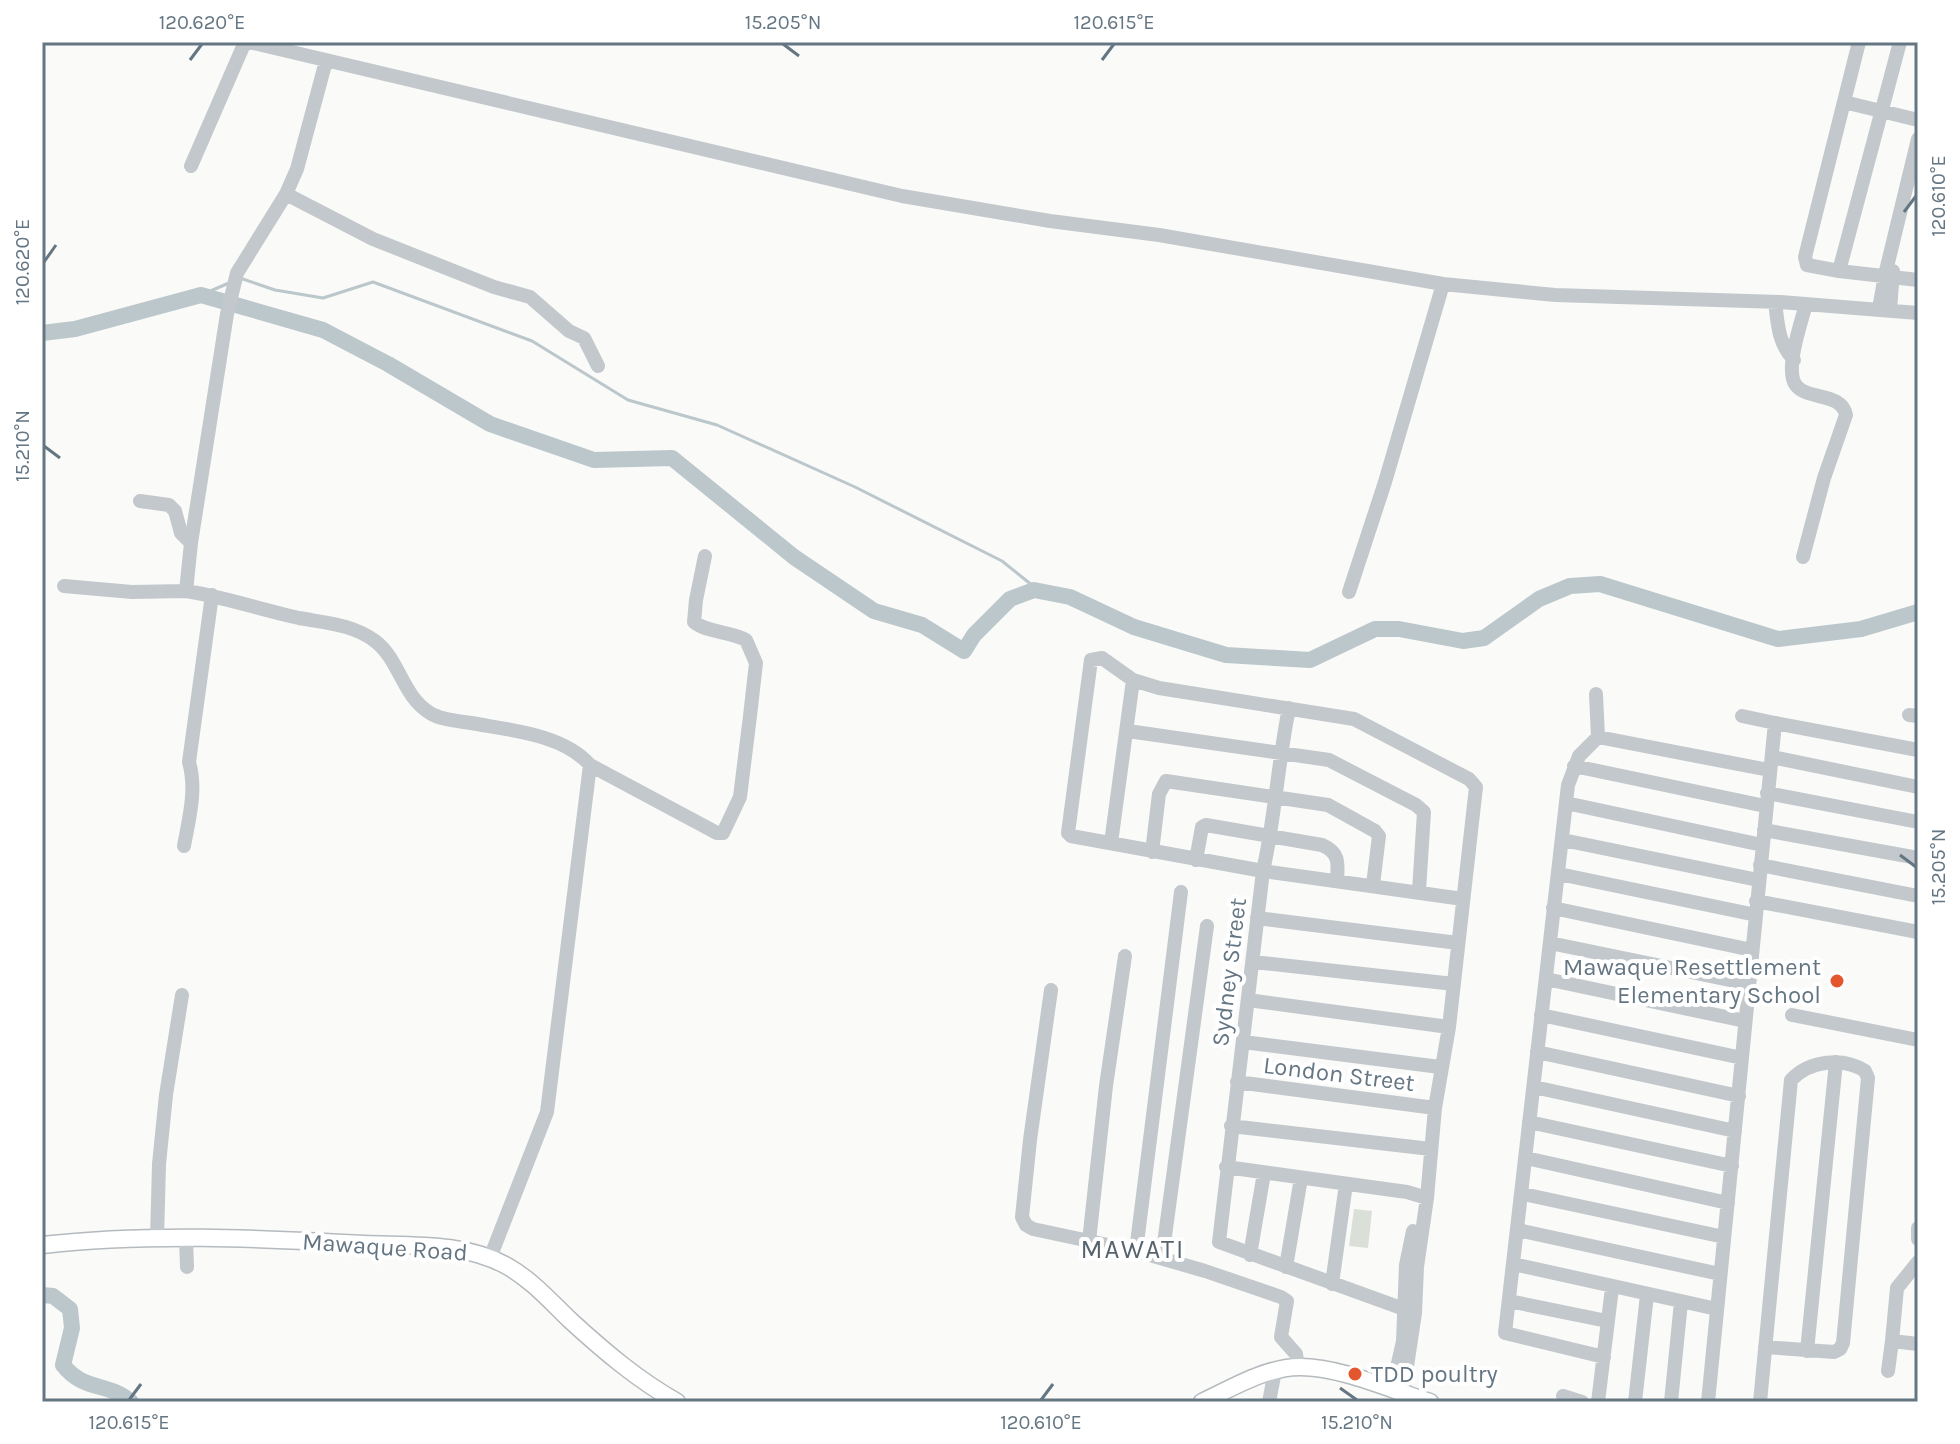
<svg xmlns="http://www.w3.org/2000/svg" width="1960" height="1444" font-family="Karla,sans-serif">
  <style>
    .green { fill: #dadfd7 }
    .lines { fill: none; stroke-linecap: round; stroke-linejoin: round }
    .stream { stroke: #bbc7cb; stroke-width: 3 }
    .river { stroke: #bbc7cb; stroke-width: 16 }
    .major-casing { stroke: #b5babe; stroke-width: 19 }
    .minor { stroke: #c3c8cc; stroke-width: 14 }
    .major { stroke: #fff; stroke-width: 16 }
    .ticks { fill: none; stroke: #657683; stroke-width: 3 }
    .poi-dot { fill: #e4572e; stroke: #fff; stroke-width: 3 }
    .labels { text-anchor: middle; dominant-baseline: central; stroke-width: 8; stroke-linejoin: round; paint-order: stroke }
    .poi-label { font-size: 24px; fill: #657683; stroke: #fff; text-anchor: end }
    .street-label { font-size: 24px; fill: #657683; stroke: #fff }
    .neighbourhood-label { font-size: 26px; letter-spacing: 2px; fill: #57646e; stroke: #fff }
    .neatline { fill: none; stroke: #657683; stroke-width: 3 }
    .ticks-label { font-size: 20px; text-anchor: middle; fill: #657683 }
  </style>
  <rect width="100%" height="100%" fill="#fafaf8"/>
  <path class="green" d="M1354 1209 1372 1211 1368 1248 1349 1246Z"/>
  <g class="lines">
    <path class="stream" d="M240 278 275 290 323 298 373 282 532 341 628 400 717 425 855 487 1002 561 1038 590
      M201 295 229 283"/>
    <path class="river" d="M42 333 75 329 201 295 323 330 388 364 490 424 594 460 672 458 794 557 874 611 922 625 964 651 974 635 1010 599 1034 590 1070 597 1134 627 1226 655 1310 660 1375 629H1399L1463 641 1484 638 1539 599 1570 586 1600 584 1778 639 1861 629 1918 612
      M42 1295 53 1296 70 1309 72 1328 63 1365C84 1392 109 1382 131 1402"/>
    <defs>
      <path id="major" d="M42 1245C148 1233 257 1238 364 1244 411 1246 464 1242 507 1266 532 1280 551 1302 571 1321 605 1352 638 1380 677 1402
        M1202 1402C1232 1388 1266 1367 1300 1367 1341 1367 1391 1390 1430 1402"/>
    </defs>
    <use href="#major" class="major-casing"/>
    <path class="minor" d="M249 42 902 196 1050 221 1159 235 1443 284 1555 295 1780 302 1918 313
      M1900 42 1839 271 1918 280
      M326 61 297 169 286 194 237 273 227 314 191 543 186 591C225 597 261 610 299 618 326 623 352 624 375 641 400 660 402 696 430 713 441 720 458 721 471 723 509 730 563 734 590 765L717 833H723L740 797 750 716 756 663 746 640C730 631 708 633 694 622L696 600 705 556
      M1844 102 1918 120
      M191 166 245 42
      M286 194 373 239 494 287 530 297 569 331 584 338 598 366
      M1839 271 1807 265 1805 257 1859 42
      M1775 302C1778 325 1778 343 1794 360
      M1879 309 1885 275 1918 139
      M1890 310 1893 271
      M140 501 169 505 175 511 181 533 191 543
      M1803 557 1824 478 1846 415C1841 389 1799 403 1793 379 1788 360 1801 323 1806 304
      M64 586 132 592 186 591
      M1349 592 1385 482 1443 284
      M1596 694 1598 737
      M1289 708C1278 762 1275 818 1263 871L1219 1242 1415 1313
      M1909 715 1918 716
      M1775 723 1918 750
      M1128 731 1329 760 1416 805 1424 812 1419 891
      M1772 757 1918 787
      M1574 766 1765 806
      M1767 793 1918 822
      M1566 803 1762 845
      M1764 830 1918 858
      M1563 840 1758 880
      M1111 843 1133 680
      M184 846C189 818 197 790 189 762L212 595
      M1152 852 1159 794 1166 781 1328 805 1375 831 1379 836 1373 885
      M1196 860 1202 827 1206 825 1322 845C1340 853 1338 863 1337 881
      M1760 865 1918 896
      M1559 874 1756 915
      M1181 892 1136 1251 1205 1271 1281 1297 1287 1301 1281 1337 1296 1354 1298 1367
      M1756 901 1918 932
      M1553 908 1752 950
      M1257 918 1458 943
      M1550 943 1749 984
      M1254 962 1454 984
      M1546 979 1745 1021
      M1051 990 1030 1140 1022 1217 1026 1225 1033 1229 1136 1251
      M1248 1000 1449 1027
      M1541 1015 1742 1058
      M1792 1015 1918 1040
      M1243 1042 1440 1067
      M1537 1052 1739 1096
      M1237 1082 1435 1108
      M1534 1087 1735 1131
      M1529 1122 1732 1166
      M1231 1126 1431 1149
      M1526 1158 1728 1203
      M1226 1167 1407 1192 1427 1198
      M1523 1194 1724 1237
      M1918 1228V1239
      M1518 1230 1720 1274
      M157 1239 159 1164 166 1095 182 995
      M186 1239 187 1267
      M1089 1241 1106 1086 1125 956
      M1250 1255 1264 1173
      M490 1258 547 1112 590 765
      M1162 1258 1207 926
      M1918 1262 1897 1288 1892 1341 1918 1344
      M1513 1264 1717 1309
      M1286 1267 1301 1178
      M1332 1284 1346 1184
      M1509 1301 1607 1321
      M1807 1351 1836 1062
      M1604 1357 1505 1333 1568 785 1579 756 1598 737 1769 770
      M1888 1371 1892 1341
      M1392 1390 1403 1341 1406 1265 1413 1231
      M1403 1393 1415 1313 1417 1267 1427 1198 1435 1108 1449 1027 1476 787 1469 779 1354 719 1159 688 1133 680 1102 658 1091 660 1068 833 1071 836 1263 871 1463 899
      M1563 1396 1582 1402
      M1269 1402 1275 1371
      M1598 1402 1612 1288
      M1635 1402 1647 1295
      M1671 1402 1681 1302
      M1708 1402 1775 723 1742 716
      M1760 1402 1791 1080C1810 1060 1843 1057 1865 1071L1868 1078 1843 1343 1840 1349 1834 1352 1765 1347"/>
    <use href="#major" class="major"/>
  </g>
  <path class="ticks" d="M783 44 799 56M190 60 202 44M1102 60 1114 44M1904 212 1916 196M44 262 56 245M44 446 60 458M1900 855 1916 867M1340 1388 1357 1400M129 1400 141 1384M1041 1400 1053 1384"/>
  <g class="poi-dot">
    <circle cx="1837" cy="981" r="8"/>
    <circle cx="1355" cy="1374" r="8"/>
  </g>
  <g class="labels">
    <g class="poi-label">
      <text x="1821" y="967">Mawaque Resettlement<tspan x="1821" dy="28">Elementary School</tspan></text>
      <text x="1371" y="1374" text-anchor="start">TDD poultry</text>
    </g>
    <g class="street-label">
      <text transform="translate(1229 972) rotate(-83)">Sydney Street</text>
      <text transform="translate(1339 1074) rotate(7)">London Street</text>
      <text transform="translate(385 1247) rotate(4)">Mawaque Road</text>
    </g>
    <g class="neighbourhood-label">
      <text x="1133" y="1249">MAWATI</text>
    </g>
  </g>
  <rect width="1960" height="1444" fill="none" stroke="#ffffff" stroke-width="88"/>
  <rect x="44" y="44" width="1872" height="1356" class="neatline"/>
  <g class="ticks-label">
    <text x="202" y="29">120.620°E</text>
    <text x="783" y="29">15.205°N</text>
    <text x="1114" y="29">120.615°E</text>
    <text transform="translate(1938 196) rotate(-90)" y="7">120.610°E</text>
    <text transform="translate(22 262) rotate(-90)" y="7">120.620°E</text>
    <text transform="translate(22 446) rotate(-90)" y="7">15.210°N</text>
    <text transform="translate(1938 867) rotate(-90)" y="7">15.205°N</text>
    <text x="129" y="1429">120.615°E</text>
    <text x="1041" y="1429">120.610°E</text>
    <text x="1357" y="1429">15.210°N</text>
  </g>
</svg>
